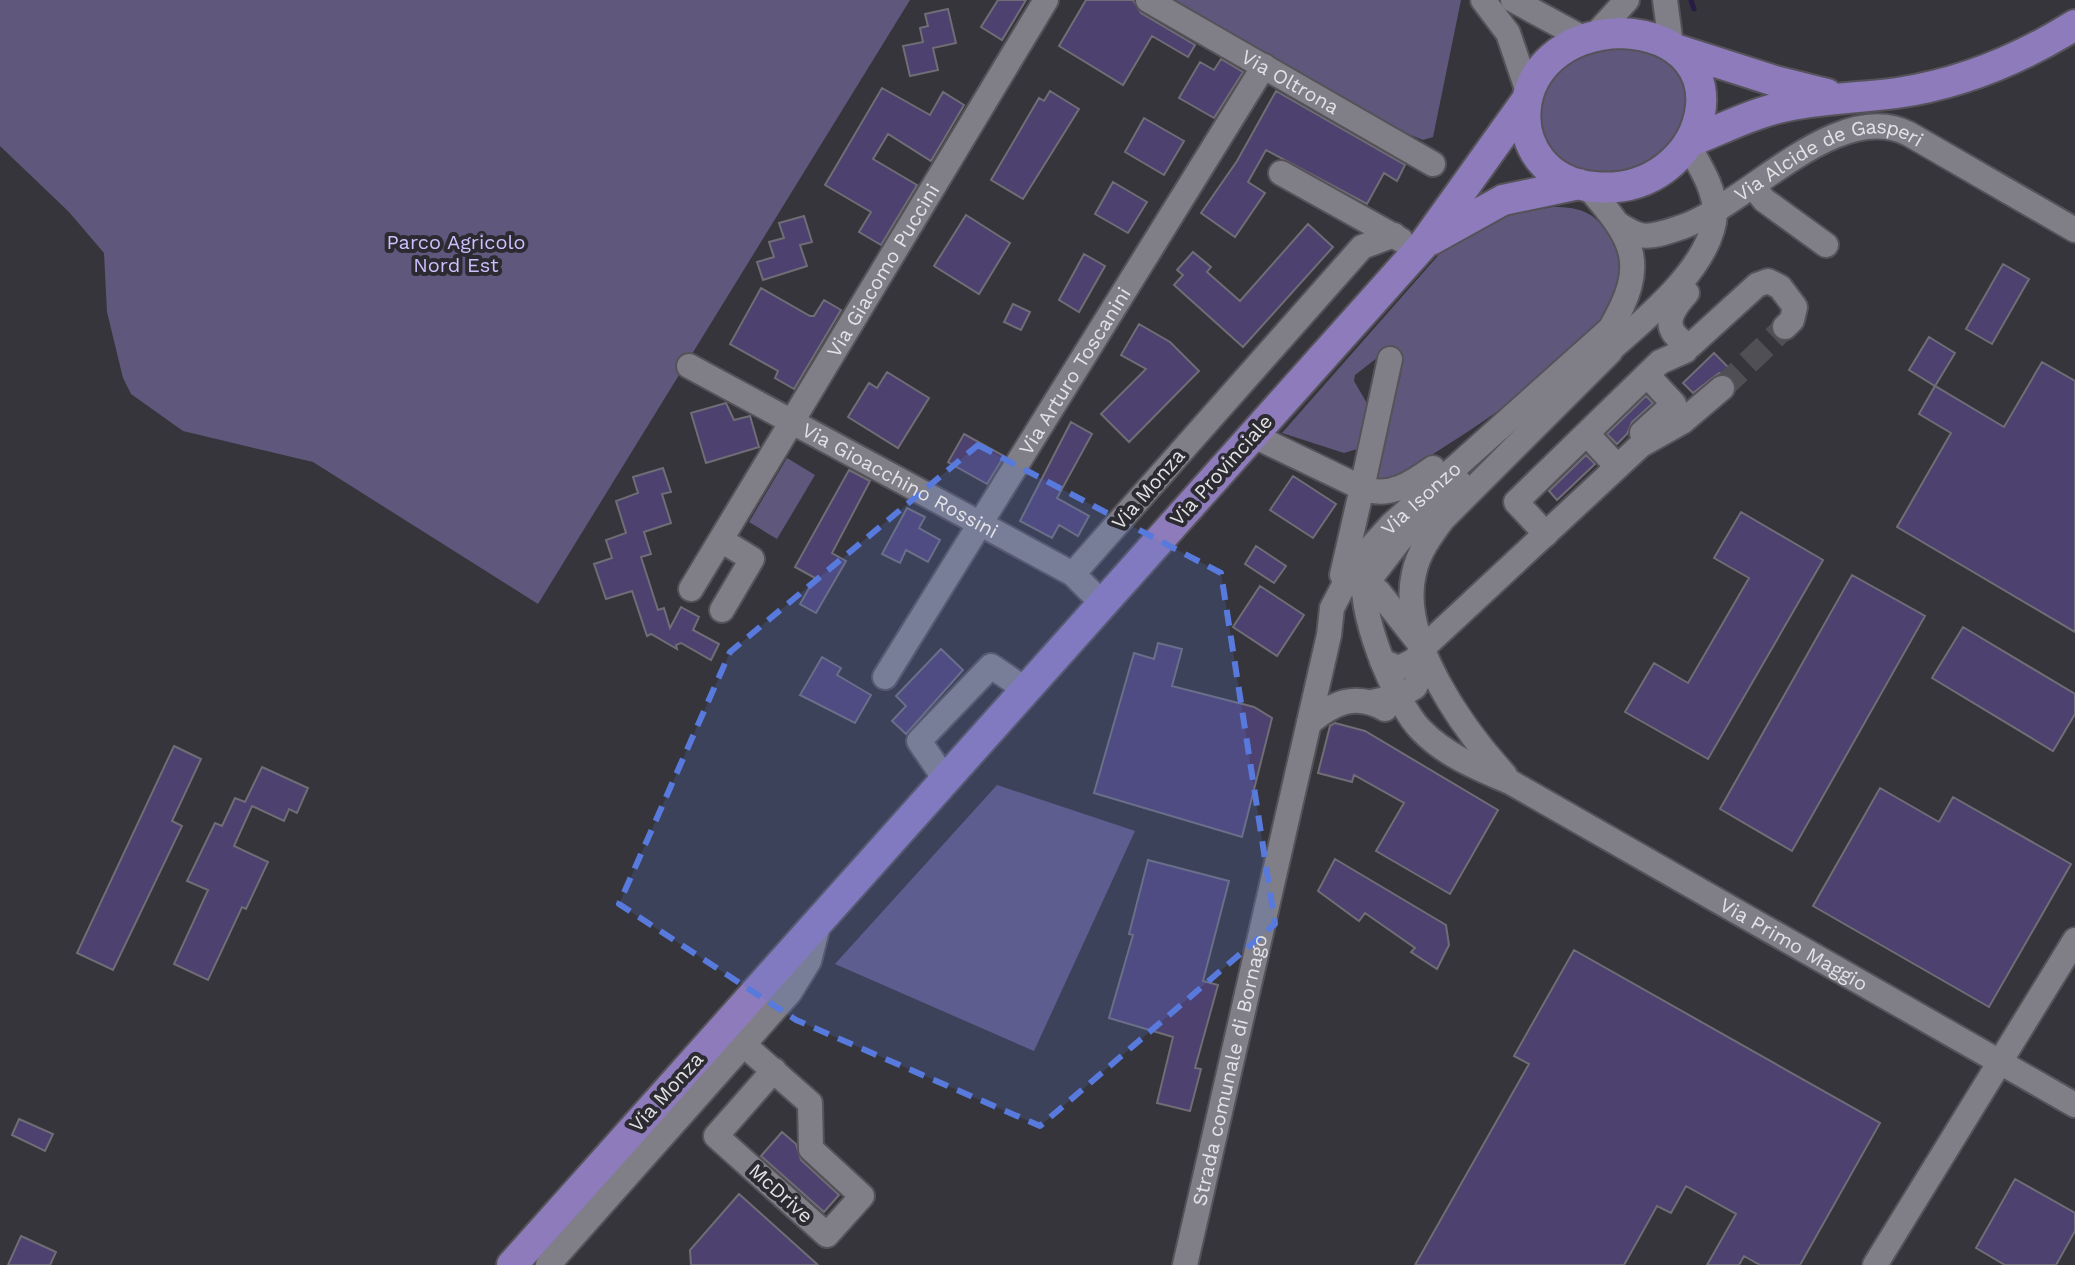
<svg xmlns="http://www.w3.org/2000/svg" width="2075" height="1265" font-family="'Work Sans',sans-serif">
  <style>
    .green { fill: #60577c }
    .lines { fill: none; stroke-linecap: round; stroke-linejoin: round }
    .stream { stroke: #281b45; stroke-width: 5 }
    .building { fill: #4d416f; stroke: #6f6d75; stroke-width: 2 }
    .minor-tunnel { stroke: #504f54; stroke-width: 24; stroke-dasharray: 24 12; stroke-linecap: butt }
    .minor-casing { stroke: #555359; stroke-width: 28 }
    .major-casing { stroke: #555359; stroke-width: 34 }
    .minor { stroke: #807f87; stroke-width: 24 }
    .major { stroke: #8d7bbb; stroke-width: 30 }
    .marked { fill: #587adc; fill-opacity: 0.2; stroke: #587adc; stroke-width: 6; stroke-dasharray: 16 10; stroke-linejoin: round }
    .labels { text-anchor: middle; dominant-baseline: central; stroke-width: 8; stroke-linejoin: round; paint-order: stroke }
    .street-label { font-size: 20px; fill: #e2e1e5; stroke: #2c2b31 }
    .park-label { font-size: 20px; fill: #cec0fe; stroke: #2c2b31 }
  </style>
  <rect width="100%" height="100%" fill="#36353b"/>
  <path class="green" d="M0 0H910L538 604 313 462 183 431 131 394 123 378 107 312 104 253 69 212 0 146Z
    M1157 0H1461L1433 137 1423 140 1391 127Z
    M1620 45 1671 59 1691 98 1675 144 1634 174 1575 171 1545 146 1537 103 1561 62Z
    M1553 207C1582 207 1597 213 1612 240 1624 261 1619 295 1607 316 1579 362 1438 454 1387 481L1374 480 1401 374 1400 358 1386 351 1355 375 1354 381 1368 405 1357 449 1344 453 1282 433 1443 250 1510 215Z
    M787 458 815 475 777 539 749 522Z
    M997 785 1135 831 1034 1051 835 964Z"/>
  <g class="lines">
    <path class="stream" d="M1691 0 1694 9"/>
  </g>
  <path class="building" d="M998 0H1026L1002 40 981 27Z
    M1086 0H1133L1141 13 1195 45 1188 57 1152 36 1123 85 1059 46Z
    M948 9 956 43 933 48 938 70 910 76 903 46 923 42 920 28 928 26 925 14Z
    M1221 59 1243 72 1214 118 1179 98 1200 62 1214 70Z
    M882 88 930 115 943 92 964 105 931 161 888 134 873 159 917 185 881 245 859 232 871 212 825 185Z
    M1050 91 1079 109 1023 199 991 180 1039 98 1044 101Z
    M1276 91 1405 165 1397 181 1384 173 1367 204 1266 150 1248 182 1265 193 1235 237 1201 213 1237 161Z
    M1144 118 1184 141 1164 175 1125 152Z
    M1113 182 1147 202 1128 233 1095 214Z
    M966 215 1010 243 979 294 934 266Z
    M804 216 812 242 800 245 807 266 763 280 757 262 774 257 769 242 784 238 779 223Z
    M1308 224 1333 247 1243 347 1174 285 1183 275 1177 270 1193 252 1211 267 1207 272 1240 301Z
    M1084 254 1105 266 1079 312 1059 300Z
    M2003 264 2029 279 1992 344 1966 329Z
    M761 288 810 316H814L824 300 841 310 794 389 775 378 778 371 730 344Z
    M1013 304 1030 312 1021 330 1004 322Z
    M1139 324 1170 342 1199 371 1129 442 1101 414 1146 369 1121 355Z
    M1929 337 1955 353 1935 386 1909 370Z
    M1714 353 1739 378 1736 382 1728 374 1719 373 1693 393 1683 383Z
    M2042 362 2075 381V632L1897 527 1951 433 1919 414 1935 386 2004 427Z
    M887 372 929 398 898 448 848 417 869 383 877 388Z
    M1646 396 1653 403 1632 422 1627 434 1617 444 1607 434Z
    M726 403 734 420 750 416 759 447 706 463 691 413Z
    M1071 422 1092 434 1057 498 1089 516 1078 536 1059 525 1052 538 1020 521Z
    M964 434 1004 456 987 484 948 462Z
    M1586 455 1595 464 1557 500 1549 491Z
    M663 468 671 492 662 494 671 523 644 532 651 554 641 557 658 610 664 608 670 628 681 607 699 617 693 630 719 644 711 660 681 643 676 645 677 649 651 634 647 636 632 591 606 599 594 564 612 558 606 540 626 533 616 501 638 493 633 477Z
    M849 470 870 481 832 553 846 561 816 613 800 604 815 578 795 567Z
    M1293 476 1336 504 1313 538 1270 510Z
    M907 508 925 517 919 528 940 540 928 562 906 550 900 563 882 554Z
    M1741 512 1823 560 1708 759 1625 712 1654 663 1688 683 1749 578 1714 558Z
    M1256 546 1286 566 1274 583 1245 564Z
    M1852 575 1925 616 1792 851 1720 809Z
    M1260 586 1304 615 1277 656 1233 627Z
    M1963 627 2075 694V714L2053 751 1932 678Z
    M1158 643 1182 649 1172 686 1254 707 1272 718 1242 837 1094 793 1134 653 1154 659Z
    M941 649 963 670 906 734 892 721 906 706 896 696Z
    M822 657 841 668 837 675 871 695 855 723 800 695Z
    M1335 723 1365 731 1498 810 1450 894 1376 851 1404 803 1354 775 1352 782 1318 773 1330 726Z
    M174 746 201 759 172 821 182 826 113 970 77 953Z
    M262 767 308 788 297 813 289 809 284 821 252 806 234 846 268 862 246 909 242 907 208 980 174 964 208 890 187 881 215 823 222 826 235 798 245 802Z
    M1880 788 1939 822 1953 797 2071 864 1989 1007 1813 906Z
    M1335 859 1446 925 1449 945 1437 969 1411 952 1415 948 1365 913 1359 921 1318 891Z
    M1148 860 1229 881 1203 981 1218 985 1195 1068 1201 1069 1190 1111 1157 1103 1173 1037 1109 1018 1133 935 1129 934Z
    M1574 950 1880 1123 1800 1265H1760L1744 1256 1739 1265H1707L1736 1214 1686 1186 1671 1213 1657 1206 1624 1265H1415L1529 1064 1514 1056Z
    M19 1119 53 1134 45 1151 12 1135Z
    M782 1132 796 1144 801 1160 839 1195 824 1212 761 1156Z
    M2015 1179 2075 1213V1231L2056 1265H2005L1976 1248Z
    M739 1194 818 1265H691L690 1250Z
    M21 1236 56 1252 50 1265H8Z"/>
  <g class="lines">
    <path class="minor-tunnel" d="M1722 388 1785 327"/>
    <defs>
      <g id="minor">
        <path id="s1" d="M1148 0 1433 164"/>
        <path d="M1483 0 1508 33 1528 92"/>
        <path d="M1513 0 1583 38"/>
        <path d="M1665 0 1671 45"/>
        <path d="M1595 35 1627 0"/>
        <path d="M1281 173 1401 240"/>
        <path d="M1754 187 1764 200 1826 245"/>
        <path id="s2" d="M1618 224C1625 228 1632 233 1640 235 1652 238 1670 231 1682 227 1748 204 1838 97 1909 134L2075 230"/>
        <path d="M1687 293C1669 313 1660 330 1690 346L1757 285 1768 281 1780 287 1795 307 1792 320 1785 327"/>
        <path d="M1604 355C1642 322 1713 266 1715 213 1715 188 1699 165 1688 145"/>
        <path id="s3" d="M689 366 1073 574 1102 603"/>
        <path d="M1642 433 1674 404 1647 375"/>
        <path d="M1587 434 1612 461"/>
        <path d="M1252 435 1362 488 1390 359"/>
        <path d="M1546 534 1516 502 1660 362 1685 351V343"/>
        <path d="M721 540 752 559 722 610"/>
        <path id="s4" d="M1376 553C1373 558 1367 564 1366 569 1354 605 1395 704 1421 730 1446 756 1480 769 1512 783L2075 1105"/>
        <path d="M1073 574 1362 247 1394 235"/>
        <path d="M1342 575 1362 488C1389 499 1412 483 1433 468"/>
        <path d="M1373 575 1400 540 1459 482"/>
        <path d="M1357 585 1378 591 1423 648V670L1415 687 1399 696 1372 702"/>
        <path id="s5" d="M691 589 1046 0"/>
        <path d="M1382 661 1399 668 1415 660 1423 648 1641 445 1682 422 1722 388"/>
        <path id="s6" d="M885 677 1264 66"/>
        <path d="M1309 723C1333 703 1355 692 1385 709"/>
        <path d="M1505 775C1463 729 1398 639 1414 573 1418 553 1431 535 1443 519L1610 352"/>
        <path d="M945 779 919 741 991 666 1025 689"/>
        <path d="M744 1045 810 1103 811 1149 862 1196 827 1235 716 1136 774 1070"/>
        <path d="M548 1265 790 992 809 961 819 922"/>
        <path id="s7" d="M1185 1265 1329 635 1332 608 1354 566 1391 525 1610 329C1649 263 1634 240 1587 186"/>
        <path d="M1875 1265 2075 940"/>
      </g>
      <path id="major" d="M1621 33C1752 39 1708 198 1594 187 1497 178 1500 37 1621 33Z
        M1678 50 1775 81 1827 94
        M1689 142C1720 130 1755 112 1787 106 1824 98 1860 98 1897 93 1960 84 2022 58 2075 25
        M1431 240 1503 200 1579 184
        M512 1265 1423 245 1526 101"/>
    </defs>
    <use href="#minor" class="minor-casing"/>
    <use href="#major" class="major-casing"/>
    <use href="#minor" class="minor"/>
    <use href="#major" class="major"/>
  </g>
  <path class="marked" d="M978 445 1221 573 1275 924 1040 1126 796 1020 619 904 730 652Z"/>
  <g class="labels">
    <g class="street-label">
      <text stroke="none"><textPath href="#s1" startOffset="164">Via Oltrona</textPath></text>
      <text stroke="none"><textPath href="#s2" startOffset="234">Via Alcide de Gasperi</textPath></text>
      <text stroke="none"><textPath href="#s5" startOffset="372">Via Giacomo Puccini</textPath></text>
      <text stroke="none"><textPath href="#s6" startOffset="360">Via Arturo Toscanini</textPath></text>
      <text transform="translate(1221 470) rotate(-48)">Via Provinciale</text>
      <text stroke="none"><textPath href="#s3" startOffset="240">Via Gioacchino Rossini</textPath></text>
      <text transform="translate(1148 489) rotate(-49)">Via Monza</text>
      <text stroke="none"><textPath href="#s7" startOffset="816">Via Isonzo</textPath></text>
      <text stroke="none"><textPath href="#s4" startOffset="624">Via Primo Maggio</textPath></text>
      <text stroke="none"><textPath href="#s7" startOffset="200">Strada comunale di Bornago</textPath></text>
      <text transform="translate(666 1092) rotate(-48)">Via Monza</text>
      <text transform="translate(781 1193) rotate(42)">McDrive</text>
    </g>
    <g class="park-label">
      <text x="456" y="242">Parco Agricolo<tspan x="456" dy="23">Nord Est</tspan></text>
    </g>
  </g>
</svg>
